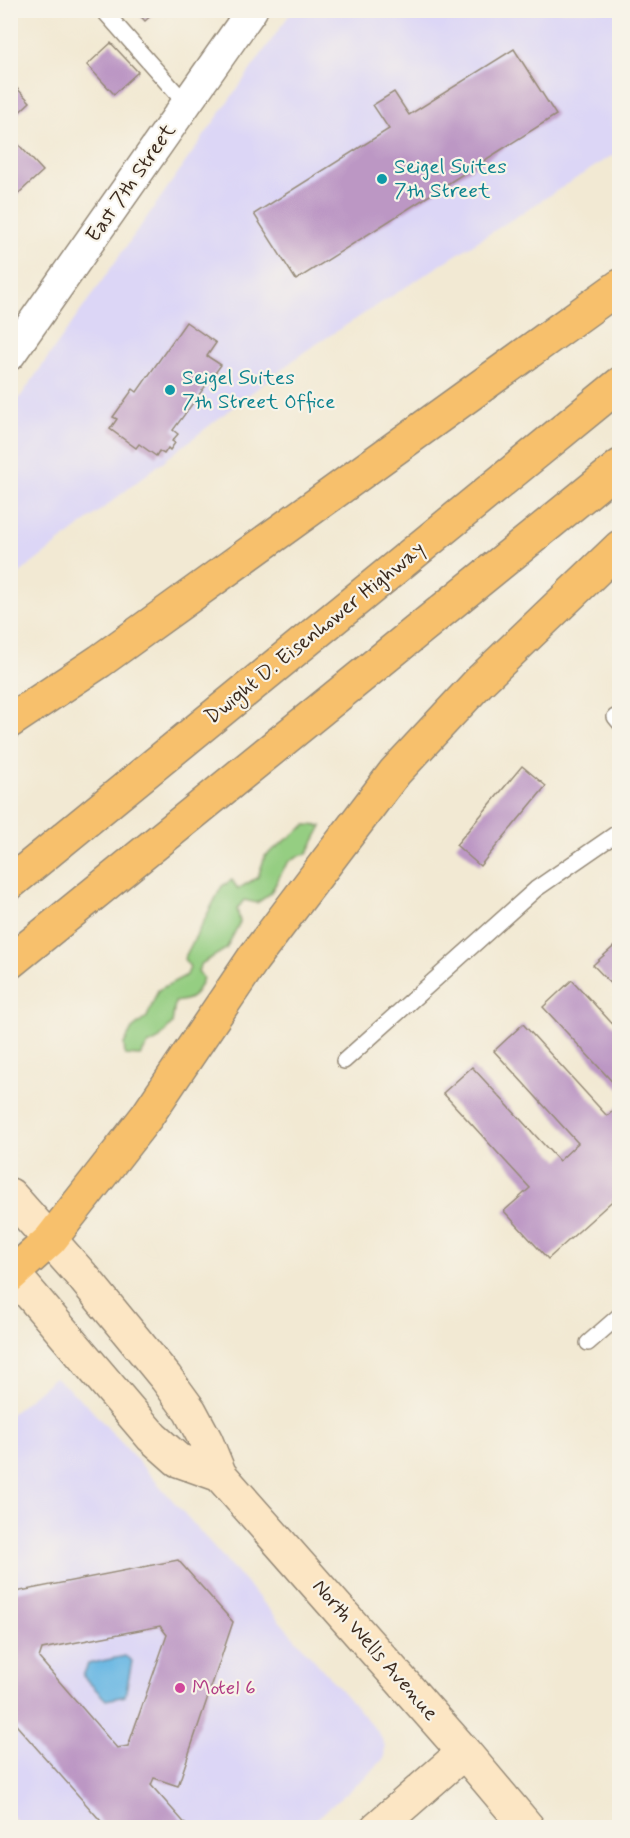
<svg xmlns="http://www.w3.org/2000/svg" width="630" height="1838" font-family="Mynerve,sans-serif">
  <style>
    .built { fill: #dcd6f6 }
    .green { fill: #95ce82; stroke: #687c50; stroke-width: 1.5 }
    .water { fill: #69b7e3; stroke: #527080; stroke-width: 1.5 }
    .building { fill: #bc97c4; fill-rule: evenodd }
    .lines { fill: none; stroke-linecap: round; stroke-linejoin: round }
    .lane-casing { stroke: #968a78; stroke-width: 18 }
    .street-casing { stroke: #968a78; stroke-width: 33 }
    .secondary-casing { stroke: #968a78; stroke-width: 36 }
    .highway-casing { stroke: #968a78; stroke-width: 36 }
    .lane { stroke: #fff; stroke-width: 15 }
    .street { stroke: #fff; stroke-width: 30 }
    .secondary { stroke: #fce6c4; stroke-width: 33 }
    .highway { stroke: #f7c06c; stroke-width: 33 }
    .culture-dot { fill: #0f9aa8; stroke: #f7f3e8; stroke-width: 2 }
    .hotel-dot { fill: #d1479c; stroke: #f7f3e8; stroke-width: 2 }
    .labels { text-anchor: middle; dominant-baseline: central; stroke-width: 4.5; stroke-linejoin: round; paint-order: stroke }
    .culture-label { font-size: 21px; fill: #0d838f; stroke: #f7f3e8; text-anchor: start }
    .street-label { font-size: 21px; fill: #3b2a1e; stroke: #f7f3e8 }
    .hotel-label { font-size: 21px; fill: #b23c85; stroke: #f7f3e8; text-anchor: start }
  </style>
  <rect width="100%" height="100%" fill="#f7f3e8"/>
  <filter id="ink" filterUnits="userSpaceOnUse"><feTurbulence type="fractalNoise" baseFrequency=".0167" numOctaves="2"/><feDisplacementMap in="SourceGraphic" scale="12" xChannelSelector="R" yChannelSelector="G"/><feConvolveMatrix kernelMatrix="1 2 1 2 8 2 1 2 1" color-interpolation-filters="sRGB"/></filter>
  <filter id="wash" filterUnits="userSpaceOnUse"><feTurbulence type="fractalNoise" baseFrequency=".008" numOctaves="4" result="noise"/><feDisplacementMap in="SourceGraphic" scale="24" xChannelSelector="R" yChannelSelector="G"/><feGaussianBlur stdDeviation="1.35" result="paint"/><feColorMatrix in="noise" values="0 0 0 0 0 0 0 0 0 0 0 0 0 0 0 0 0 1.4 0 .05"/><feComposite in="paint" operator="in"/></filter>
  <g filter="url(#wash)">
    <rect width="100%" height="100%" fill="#f2e9d3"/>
    <path class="built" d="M292 11H619V151L304 352 11 580V410Z
      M55 1377 85 1403 128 1450 379 1733 385 1746 384 1758 372 1771 307 1827 22 1828 11 1814 10 1415Z"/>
    <path class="green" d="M306 825 322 826 307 854C280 858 283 878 269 894 266 898 260 900 257 903L244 900 237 909 240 922 226 949 201 964 198 971 203 978C196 995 194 1000 175 1002L172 1024 158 1040 148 1045 140 1056 125 1055 124 1044 132 1029 147 1017 158 990 187 975 190 967 184 959 222 886 232 880 238 889 258 877 265 856Z"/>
    <path class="water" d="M125 1656 132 1661 125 1696 106 1700 83 1676 88 1664Z"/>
    <g id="blocks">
      <path class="building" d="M135 10H157L145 21Z
        M111 43 138 72 114 94 87 65Z
        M514 49 556 115 296 280 254 214 389 129 373 105 394 92 409 115Z
        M10 81 30 102 10 121Z
        M19 145 43 171 10 201V152Z
        M186 322 216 343 207 356 221 365 173 430 178 434 172 441 175 443 170 450 168 448 164 454 159 451 156 456 139 444 136 448 110 429 117 419 113 417 133 389 137 392Z
        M522 766 546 786 480 866 456 845Z
        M620 941V993L593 965Z
        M572 980 620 1032V1090L543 1007Z
        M523 1024 607 1116 620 1105V1194L548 1259 504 1211 530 1188 443 1093 472 1067 559 1161 578 1143 494 1051Z
        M178 1560 233 1622 178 1786 154 1778 151 1785 189 1828H107L10 1718V1622L15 1621 10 1593ZM160 1626 167 1635 128 1746 117 1748 39 1658 42 1649Z"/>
    </g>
  </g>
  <g filter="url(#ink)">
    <use href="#blocks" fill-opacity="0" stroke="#968a78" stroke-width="1.5"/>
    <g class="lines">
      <defs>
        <path id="lane" d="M103 10 186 104
          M615 717 620 723
          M344 1061 536 889 620 831
          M588 1343 620 1315"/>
        <path id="street" d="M10 355 252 10"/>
        <path id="secondary" d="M10 1195 84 1278 166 1378 190 1411 206 1441 220 1475 464 1752 528 1828
          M10 1270 152 1437 178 1460 220 1475
          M377 1828 464 1752"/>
        <path id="highway" d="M10 721 100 661 620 286
          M10 883 620 384
          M10 962 620 466
          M10 1276 50 1240 147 1116 253 959 395 772 479 682 620 547"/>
      </defs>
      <use href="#lane" class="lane-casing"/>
      <use href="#street" class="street-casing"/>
      <use href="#secondary" class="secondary-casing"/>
      <use href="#highway" class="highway-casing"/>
      <use href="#lane" class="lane"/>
      <use href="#street" class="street"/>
      <use href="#secondary" class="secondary"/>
      <use href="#highway" class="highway"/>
    </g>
  </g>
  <g class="culture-dot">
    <circle cx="382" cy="179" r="6"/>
    <circle cx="170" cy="390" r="6"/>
  </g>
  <circle class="hotel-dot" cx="180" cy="1688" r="6"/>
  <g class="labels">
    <g class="culture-label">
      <text x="394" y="167">Seigel Suites<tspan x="394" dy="24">7th Street</tspan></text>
      <text x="182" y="378">Seigel Suites<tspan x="182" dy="24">7th Street Office</tspan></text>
    </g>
    <g class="street-label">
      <text transform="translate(131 183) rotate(-55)">East 7th Street</text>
      <text transform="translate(315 633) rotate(-39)">Dwight D. Eisenhower Highway</text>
      <text transform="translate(375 1650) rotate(49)">North Wells Avenue</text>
    </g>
    <g class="hotel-label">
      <text x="192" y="1688">Motel 6</text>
    </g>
  </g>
  <rect width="630" height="1838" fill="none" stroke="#f7f3e8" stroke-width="36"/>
</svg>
